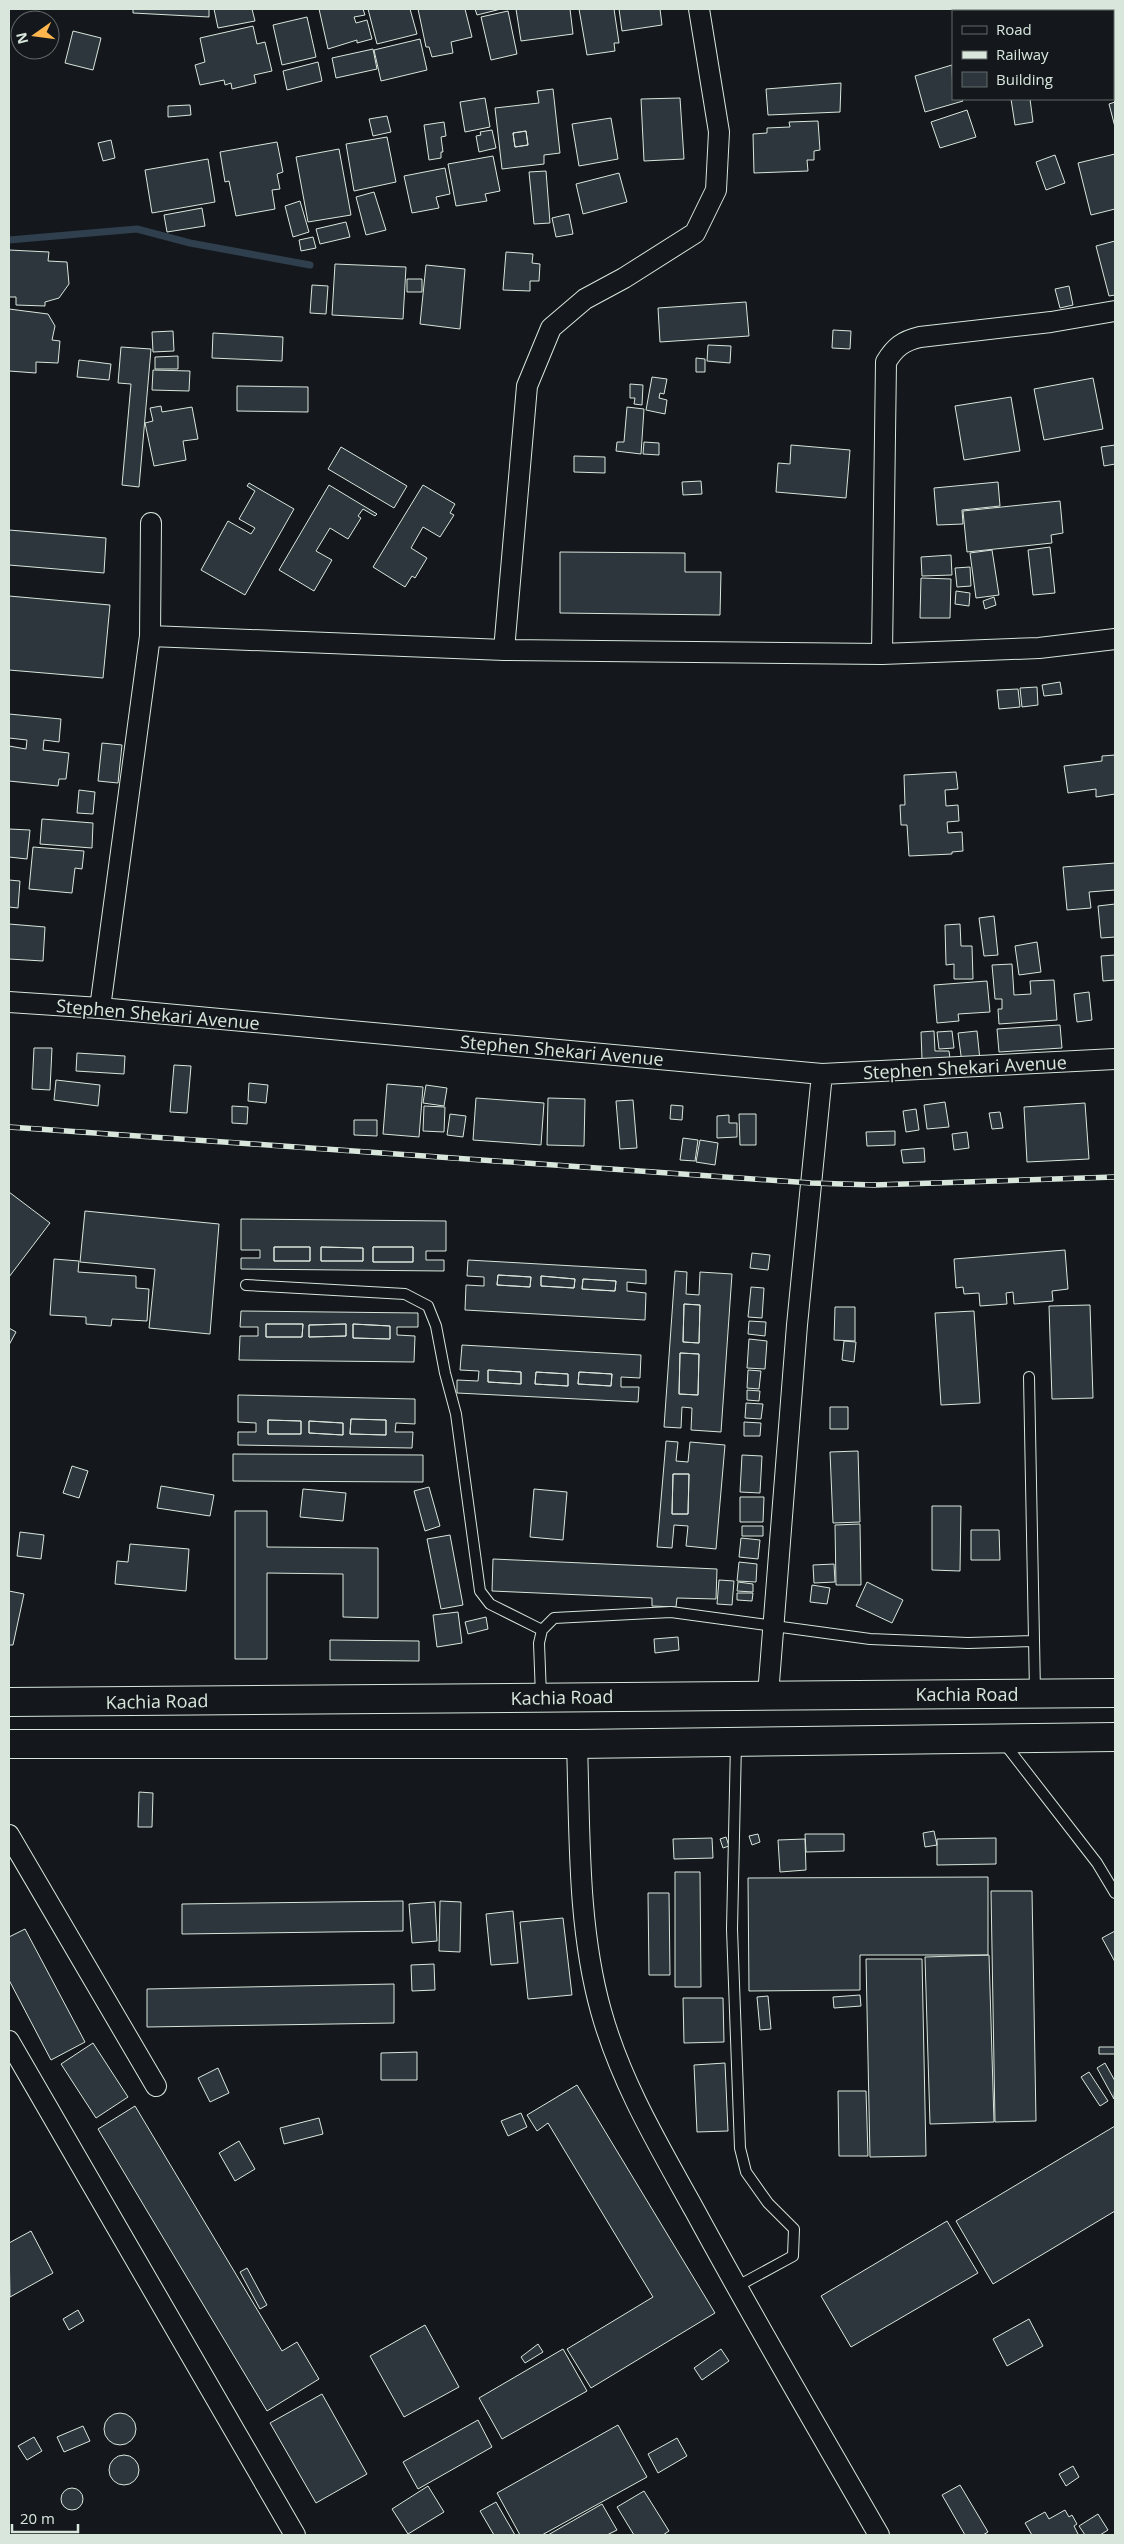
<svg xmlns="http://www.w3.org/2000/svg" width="1124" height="2544" font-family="'Open Sans',sans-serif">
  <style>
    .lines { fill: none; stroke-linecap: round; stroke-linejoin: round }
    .stream { stroke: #2f3f4d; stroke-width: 7 }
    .building { fill: #2c363c; stroke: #d8e6dc; fill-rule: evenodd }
    .lane-casing { stroke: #d8e6dc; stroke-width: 12 }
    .street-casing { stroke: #d8e6dc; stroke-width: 22 }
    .primary-casing { stroke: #d8e6dc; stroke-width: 30 }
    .lane { stroke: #14181c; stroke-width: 10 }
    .street { stroke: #14181c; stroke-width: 20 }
    .primary { stroke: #14181c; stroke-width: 28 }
    .rail-casing { stroke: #d8e6dc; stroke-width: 5.5 }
    .rail { stroke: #14181c; stroke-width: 4; stroke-dasharray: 11; stroke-linecap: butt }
    .labels { text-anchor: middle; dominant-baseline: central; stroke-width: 4; stroke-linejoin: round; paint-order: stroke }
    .street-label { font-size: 18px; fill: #d8e6dc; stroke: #14181c }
  </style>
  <rect width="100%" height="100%" fill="#14181c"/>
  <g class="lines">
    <path class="stream" d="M9 240 137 229 190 243 310 265"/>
  </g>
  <path class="building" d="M133 9H209V17L133 13Z
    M214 9H252L255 21 218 28Z
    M319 9H363L365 15 354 17 356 23 367 20 372 39 357 43V40L328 49Z
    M368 9H410L417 34 377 44Z
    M418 9H465L472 37 451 42 453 53 432 57 429 47H426Z
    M475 9H501L477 15Z
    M516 9H570L573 34 521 41Z
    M579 9H614L619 43H614L615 51 587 55Z
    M619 9H660L662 25 622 31Z
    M508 11 517 54 491 60 481 17Z
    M307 17 316 57 282 65 273 25Z
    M253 26 257 44 265 42 272 71 254 75 256 83 232 89 231 83 225 85 224 80 200 85 195 65 205 62 200 38Z
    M73 31 101 38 93 70 65 63Z
    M420 39 427 70 381 81 374 50Z
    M373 49 377 69 336 78 332 58Z
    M318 62 322 81 287 90 283 71Z
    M952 65 953 99H962L963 101 925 112 915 76Z
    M841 83 840 112 768 115 766 89Z
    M553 89 560 153 544 155V164L502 169 495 108 539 103 537 91ZM526 131 528 145 515 147 513 133Z
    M485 98 490 127 465 132 460 102Z
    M680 98 684 159 644 161 641 99Z
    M1011 99H1030L1033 122 1015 125Z
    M1115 102V127L1109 104Z
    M190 105 191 115 168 117V106Z
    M967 110 976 137 940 148 931 122Z
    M387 116 391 132 373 136 369 119Z
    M611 118 618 159 579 166 572 124Z
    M818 121 820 150 814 151V160H807L808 171 754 173 753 134 767 133V128L790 127 789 122Z
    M444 122 446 136 441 137 443 152H441V158L429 160 424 125Z
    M492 130 496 148 479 152 476 136 481 135 480 132Z
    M526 131 528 145 515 147 513 133Z
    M387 137 396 182 354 191 346 144Z
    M111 140 115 158 103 161 98 143Z
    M277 142 283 172 277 174 280 189 272 190 275 209 236 216 229 181 225 182 220 152Z
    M339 149 351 215 308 222 296 157Z
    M1115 154V209L1091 215 1078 163Z
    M1055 155 1065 183 1046 190 1036 162Z
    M493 156 500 191 485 194 487 201 456 206 448 164Z
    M208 159 215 202 152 213 145 170Z
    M445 168 450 194 436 197 439 208 412 213 404 176Z
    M546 171 550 223 534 224 529 172Z
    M619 173 627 202 583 214 576 184Z
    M374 192 386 230 366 235 356 197Z
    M300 201 309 232 293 237 285 206Z
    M202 208 205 226 167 232 164 215Z
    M569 214 573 234 556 237 552 218Z
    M346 222 350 237 320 244 316 229Z
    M313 237 316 248 301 251 299 240Z
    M1115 241V295L1109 296 1096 246Z
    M9 250 49 252 48 261 67 262 69 284 59 298 45 302V306L16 305V297H9Z
    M506 252 533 254 532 263 540 264 539 281H530V291L503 290Z
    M335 264 406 267 403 319 332 315Z
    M426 265 465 269 460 329 420 324Z
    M407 279H422V292H407Z
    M312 285 328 286 326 314 310 313Z
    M1069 286 1073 305 1060 308 1055 289Z
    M746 302 749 336 660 342 658 308Z
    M9 309 48 314 55 326 52 340 60 341 58 363 36 362V373L9 371Z
    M833 330 851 331 850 349 832 348Z
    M173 331 174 351 153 352 152 332Z
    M213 333 283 337 282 361 212 358Z
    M708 345 731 346 730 363 707 361Z
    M121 347 151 349 139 487 122 485 131 384 118 383Z
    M178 356V369H155V357Z
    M696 358 705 359V372H696Z
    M79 360 111 364 109 380 77 377Z
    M153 370 190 371 189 391 152 390Z
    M652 377 667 379 664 394 660 393 659 398 667 400 665 414 646 410Z
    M1093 378 1103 429 1044 440 1034 389Z
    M630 384 643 385 642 405 634 404 635 398H630Z
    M237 386 308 387V412L237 411Z
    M1011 397 1020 451 964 460 955 406Z
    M161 406 162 412 192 407 198 439 183 441 186 460 154 466 145 423 153 421 150 408Z
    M627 407 644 409 641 454 616 451 617 442H624Z
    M644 442 659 443V455L643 454Z
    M791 445 850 450 846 498 776 492 778 463 790 464Z
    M1115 445V464L1104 466 1101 447Z
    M341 447 407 486 394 508 328 469Z
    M574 456 605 457V473L574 472Z
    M701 481 702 494 683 495 682 482Z
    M998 482 1000 506 962 510 963 524 937 525 934 488Z
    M249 483 294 509 245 595 201 570 228 521 251 534 255 528 239 519 255 491 247 486Z
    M329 485 377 514 375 516 363 509 358 516 361 518 348 539 330 528 316 551 332 560 314 591 279 570Z
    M423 485 455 504 450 513 454 515 440 537 423 527 411 548 427 558 415 578 412 576 405 587 373 567Z
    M1060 501 1063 533 1051 535 1052 543 967 552 963 511Z
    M9 530 106 538 104 573 9 565Z
    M1050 547 1055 593 1033 595 1028 550Z
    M992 550 999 595 976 598 970 553Z
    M560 552 685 553V572H721L720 615 560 613Z
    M951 555 952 575 922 576 921 557Z
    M970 567 971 586 957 587 955 568Z
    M921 578 951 579 950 618H920Z
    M956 591 970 593 969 606 955 604Z
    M9 596 110 605 103 678 9 670Z
    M994 597 996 605 985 609 983 601Z
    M1060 682 1062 694 1044 696 1042 685Z
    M1037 687 1038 705 1022 707 1020 688Z
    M1018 689 1020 707 999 709 997 690Z
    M9 714 61 719 59 742 44 740 43 750 69 753 66 779H59L58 786 9 781V746L26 749 27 740 9 738Z
    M102 743 122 745 118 783 98 781Z
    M1115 755V794L1096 797V789L1068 793 1064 766 1102 761V756Z
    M956 772 958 789 945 790 946 806 958 805 959 821 947 822 948 833 962 832 963 851 952 852V854L909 856 907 825H901L900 805H905L904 775Z
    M79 790 95 792 93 814 77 813Z
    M42 819 93 823 92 848 40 844Z
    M9 829 30 830 27 859 9 857Z
    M33 847 84 851 82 869 75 868 72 893 29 889Z
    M1115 863V890L1089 892 1091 908 1067 910 1063 867Z
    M9 880 20 881 18 908 9 907Z
    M1115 904V937L1101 938 1098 906Z
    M994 916 998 955 984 956 979 918Z
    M9 924 45 927 43 961 9 959Z
    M960 924 961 946H972L973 979H954V964L946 965 945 925Z
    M1037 942 1041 972 1019 975 1015 946Z
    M1115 955V980L1103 981 1101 956Z
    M1012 964 1014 995 1031 994 1030 981 1054 980 1057 1020 999 1024 998 1009H1002V999H995L992 965Z
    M987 981 990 1012 958 1014 959 1021 937 1023 934 985Z
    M1089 992 1092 1020 1077 1022 1074 994Z
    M1060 1025 1062 1048 999 1052 997 1029Z
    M934 1031 935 1051H949L950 1058 922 1059 921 1032Z
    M952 1031 954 1048 939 1049 937 1032Z
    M977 1031 980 1060 962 1063 958 1033Z
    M34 1048H52L50 1090 32 1089Z
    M77 1053 125 1056 124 1074 76 1071Z
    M174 1065 191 1066 187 1113 170 1112Z
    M56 1080 100 1085 98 1106 54 1100Z
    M249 1083 268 1085 266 1103 248 1101Z
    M387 1084 423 1087 419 1137 383 1134Z
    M426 1085 447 1088 444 1106 423 1103Z
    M476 1098 544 1103 541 1145 473 1140Z
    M548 1098 585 1099 584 1146 547 1145Z
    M633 1100 637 1148 620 1149 616 1101Z
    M945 1102 949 1127 927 1129 924 1105Z
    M1085 1103 1089 1159 1027 1162 1024 1107Z
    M671 1105 683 1106 682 1120 670 1119Z
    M232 1106 248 1107 247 1124 232 1123Z
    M424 1106 445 1107 444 1132 423 1131Z
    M916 1109 919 1130 906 1132 903 1111Z
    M1000 1112 1003 1128 992 1129 989 1113Z
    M450 1114 466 1116 463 1137 447 1135Z
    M739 1114H756V1145H740Z
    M729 1115V1123H737V1137L717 1138V1116Z
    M354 1120H377V1136L354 1135Z
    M895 1131V1145L867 1146 866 1132Z
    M967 1132 969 1148 954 1150 952 1134Z
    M683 1138 698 1140 695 1161 680 1160Z
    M700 1140 718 1143 715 1165 696 1162Z
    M924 1148 925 1162 903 1163 901 1150Z
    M9 1192 50 1223 9 1277Z
    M85 1211 219 1224 210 1334 149 1328 155 1269 80 1262Z
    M241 1219 446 1221V1251H426V1260H444V1271L241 1269V1258H260V1250H241ZM274 1247H310V1261H274ZM321 1247 363 1248V1261H321ZM373 1247H413V1262H373Z
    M274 1247H310V1261H274Z
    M321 1247 363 1248V1261H321Z
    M373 1247H413V1262H373Z
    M1065 1250 1068 1289 1052 1291 1053 1301 1014 1304 1013 1292 1006 1293 1007 1304 980 1306 979 1293 964 1294 963 1287 956 1288 954 1259Z
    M752 1253 770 1255 768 1270 750 1268Z
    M54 1259 79 1261 78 1272 136 1276V1288L149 1289 147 1321 112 1319 111 1326 86 1324V1317L50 1315Z
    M468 1260 646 1270V1284L627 1282V1291L646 1293 645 1320 465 1310 466 1285 484 1286V1277L467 1276ZM498 1275 531 1277 530 1287 497 1285ZM541 1276 575 1279 574 1288 541 1286ZM583 1279 616 1281 615 1291 582 1289Z
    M675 1271 687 1272 686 1294 699 1295 700 1272 732 1274 721 1432 691 1430 692 1408 682 1407 681 1428 664 1427ZM684 1304 700 1305 699 1343 683 1342ZM680 1353 699 1354 698 1395 679 1394Z
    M498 1275 531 1277 530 1287 497 1285Z
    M541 1276 575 1279 574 1288 541 1286Z
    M583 1279 616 1281 615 1291 582 1289Z
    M751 1287 764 1288 762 1318 748 1317Z
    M684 1304 700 1305 699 1343 683 1342Z
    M1090 1305 1093 1398 1052 1399 1049 1306Z
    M835 1307H855V1341L834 1340Z
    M241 1311 418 1313V1327H397V1335L415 1336 414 1362 239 1360 240 1336H258V1327H240ZM266 1324H303L302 1337H266ZM346 1324V1336L309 1337V1325ZM353 1324 390 1326V1339L353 1338Z
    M974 1311 980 1403 941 1405 935 1313Z
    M749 1321 766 1322 765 1336 748 1334Z
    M266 1324H303L302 1337H266Z
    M346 1324V1336L309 1337V1325Z
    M353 1324 390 1326V1339L353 1338Z
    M9 1328 16 1332 9 1345Z
    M749 1339 767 1341 765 1369 747 1368Z
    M844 1341 856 1342 854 1362 842 1360Z
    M462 1345 641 1355 640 1378 621 1377V1387H639L638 1402 457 1393V1380L478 1381 479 1371 460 1370ZM488 1370 521 1372V1384L488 1382ZM536 1372 568 1374V1386L535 1384ZM579 1372 612 1374 611 1386 578 1384Z
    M680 1353 699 1354 698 1395 679 1394Z
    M488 1370 521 1372V1384L488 1382Z
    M748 1370 761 1371 759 1389 747 1388Z
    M536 1372 568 1374V1386L535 1384Z
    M579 1372 612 1374 611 1386 578 1384Z
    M747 1390 760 1391 759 1401 747 1400Z
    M238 1395 415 1399V1424L396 1423 395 1432H413L412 1448 238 1445V1432H256V1423L238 1422ZM351 1419 386 1420V1435L350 1434ZM268 1420 301 1421V1434H268ZM309 1421 343 1423V1435L309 1433Z
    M746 1403 763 1404 761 1419 745 1418Z
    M830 1407H848V1429H830Z
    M351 1419 386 1420V1435L350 1434Z
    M268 1420 301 1421V1434H268Z
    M309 1421 343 1423V1435L309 1433Z
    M744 1422 761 1423 760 1436H744Z
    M666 1441 678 1442 676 1461 688 1462 690 1442 725 1445 716 1549 686 1546 688 1526 674 1525 672 1548 657 1547ZM673 1474H689L688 1514H672Z
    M858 1451 860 1522 833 1523 830 1452Z
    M233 1454 423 1455V1482L233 1481Z
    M742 1455 762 1456 760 1493 740 1492Z
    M72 1466 88 1471 79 1498 63 1493Z
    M673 1474H689L688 1514H672Z
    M161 1486 214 1495 210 1516 157 1508Z
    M429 1487 440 1526 425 1531 414 1491Z
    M303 1489 346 1493 343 1521 300 1517Z
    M534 1489 567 1492 563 1540 530 1537Z
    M740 1497H764L763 1522H740Z
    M932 1506H961L960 1571 932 1570Z
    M235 1511H267V1547L378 1548V1618L343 1617V1574L267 1573V1659H235Z
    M860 1524 861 1585H836L835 1525Z
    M742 1526H763V1536H742Z
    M971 1530H999L1000 1560H971Z
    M20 1532 44 1535 41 1559 17 1556Z
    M450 1535 463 1605 441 1609 427 1539Z
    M741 1538 760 1540 758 1559 739 1557Z
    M130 1544 189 1549 186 1591 115 1584 117 1561 128 1562Z
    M493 1559 717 1569 716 1599 677 1598 676 1607 652 1606V1598L492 1591Z
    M739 1562 757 1564 756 1582 737 1581Z
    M834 1564 835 1582 814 1583 813 1565Z
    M719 1580 734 1581 732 1605 717 1604Z
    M738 1582 753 1584V1592L737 1591Z
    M867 1582 903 1600 892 1623 856 1606Z
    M812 1585 830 1588 827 1604 810 1602Z
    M9 1591 24 1594 13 1645H9Z
    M737 1593H753L752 1601 737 1600Z
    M458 1612 462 1643 437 1647 433 1615Z
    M486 1617 488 1629 468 1634 465 1622Z
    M678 1637 679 1650 655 1653 654 1639Z
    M330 1640 419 1641V1661L330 1660Z
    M139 1792 153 1793 152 1827H138Z
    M934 1831 937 1845 925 1847 923 1833Z
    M758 1834 760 1842 752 1845 749 1836Z
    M805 1834H844V1851L806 1852Z
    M726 1837 729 1846 723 1848 720 1839Z
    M712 1838 713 1858 674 1859 673 1839Z
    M996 1838V1864L937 1865V1839Z
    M805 1839 806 1870 780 1872 778 1840Z
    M675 1872H700L701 1987H675Z
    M988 1877V1955H860V1990L749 1991 748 1878Z
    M991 1891H1032L1036 2121 995 2122Z
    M648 1893H669L670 1975H649Z
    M403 1901V1931L182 1934V1904Z
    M440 1901 461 1902 460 1952 439 1951Z
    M435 1902 437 1941 412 1943 409 1904Z
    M513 1911 518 1963 491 1965 486 1914Z
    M563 1918 572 1995 528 1999 520 1922Z
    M25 1929 85 2042 51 2060 9 1980V1937Z
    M1115 1931V1962L1102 1938Z
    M989 1955 994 2122 930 2124 925 1957Z
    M866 1959H922L926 2156 870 2157Z
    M434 1964 435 1990 412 1991 411 1965Z
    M394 1984V2023L147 2027V1989Z
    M860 1995 861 2006 834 2008 833 1997Z
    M768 1996 771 2029 760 2030 757 1997Z
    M683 1998H723L724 2042 684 2043Z
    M93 2043 128 2097 96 2118 61 2064Z
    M1099 2047H1115V2054H1099Z
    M417 2052V2080H381V2053Z
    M725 2063 728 2131 697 2132 694 2065Z
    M1105 2063 1115 2081 1114 2099 1097 2068Z
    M218 2068 229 2093 210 2102 198 2078Z
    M1089 2072 1108 2101 1100 2106 1081 2077Z
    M577 2085 715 2313 591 2388 567 2349 653 2297 548 2123 537 2131 527 2115Z
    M838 2091H866L868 2156H839Z
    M135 2106 282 2351 297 2342 319 2379 267 2411 98 2129Z
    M521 2113 527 2127 508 2136 501 2121Z
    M319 2118 323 2134 284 2144 280 2128Z
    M1115 2126V2211L993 2284 956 2221Z
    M239 2141 255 2169 235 2181 219 2153Z
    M947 2221 978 2273 851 2347 821 2296Z
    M31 2231 53 2273 10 2297 9 2243Z
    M247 2268 267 2305 260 2309 240 2272Z
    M78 2310 84 2321 69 2330 63 2319Z
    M1029 2319 1043 2346 1007 2366 993 2339Z
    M425 2325 459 2387 404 2417 370 2356Z
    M538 2344 543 2352 525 2363 521 2357Z
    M563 2349 587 2391 502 2439 479 2398Z
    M721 2349 729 2361 702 2380 694 2368Z
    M322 2394 367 2474 316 2503 270 2423Z
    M104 2429a16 16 0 1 1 32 0a16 16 0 1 1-32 0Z
    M478 2420 492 2447 418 2489 403 2462Z
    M618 2425 647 2477 542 2535H520L497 2493Z
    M83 2426 90 2441 64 2452 57 2437Z
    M34 2437 42 2451 27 2460 18 2446Z
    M677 2438 687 2456 658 2473 648 2454Z
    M109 2470a15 15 0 1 1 30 0a15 15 0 1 1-30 0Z
    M1073 2466 1079 2477 1066 2486 1059 2474Z
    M960 2485 988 2532 983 2535H965L942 2495Z
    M428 2486 444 2512 408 2534 392 2509Z
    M61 2499a11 11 0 1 1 22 0a11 11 0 1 1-22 0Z
    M644 2491 669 2531 663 2535H634L617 2507Z
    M496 2502 515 2535H494L480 2511Z
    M602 2504 617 2530 607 2535H548Z
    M1065 2510 1069 2517 1072 2515 1077 2524 1074 2526 1078 2534 1076 2535H1032L1025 2523 1045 2512 1049 2519Z
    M1098 2514 1108 2530 1100 2535H1085L1079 2526Z"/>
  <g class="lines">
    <defs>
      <path id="lane" d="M246 1285 405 1294 428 1306 436 1326 445 1373 456 1414 480 1591 490 1604 542 1630
        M1029 1377 1035 1692
        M541 1696 539 1643 542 1630 554 1618 671 1612 870 1639 968 1643 1033 1641
        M1004 1743 1097 1863 1115 1893
        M736 2287 793 2256 794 2229 768 2203 746 2172 740 2148 732 1929 736 1743"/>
      <path id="street" d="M150 636 504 650 882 654 1039 648 1115 639
        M504 650 527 386 551 328 585 299 624 278 695 233 716 190 719 132 699 9
        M882 654 886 362C895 347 903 341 920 337L1051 322 1115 311
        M9 1002 100 1008 822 1074 1115 1059
        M100 1008 150 636 151 523
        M768 1695 797 1325 822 1074
        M577 1744C580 1832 577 1925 601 2011 621 2083 659 2146 695 2211 754 2320 817 2427 879 2535
        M9 1835 156 2086
        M9 2041 295 2535"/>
      <path id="primary" d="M9 1702 1115 1693
        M9 1744H577L1115 1737"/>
    </defs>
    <use href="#lane" class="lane-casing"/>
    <use href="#street" class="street-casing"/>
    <use href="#primary" class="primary-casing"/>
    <use href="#lane" class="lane"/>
    <use href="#street" class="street"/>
    <use href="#primary" class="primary"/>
    <defs>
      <path id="rail" d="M9 1127 811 1183 874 1185 1115 1177"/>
    </defs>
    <use href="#rail" class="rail-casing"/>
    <use href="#rail" class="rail"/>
  </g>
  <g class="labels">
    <g class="street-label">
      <text transform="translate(158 1014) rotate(5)">Stephen Shekari Avenue</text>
      <text transform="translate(562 1050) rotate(5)">Stephen Shekari Avenue</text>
      <text transform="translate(965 1067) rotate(-3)">Stephen Shekari Avenue</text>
      <text x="967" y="1694">Kachia Road</text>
      <text transform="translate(562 1697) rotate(-1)">Kachia Road</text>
      <text transform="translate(157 1701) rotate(-1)">Kachia Road</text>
    </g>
  </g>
  <rect width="1124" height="2544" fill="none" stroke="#d8e6dc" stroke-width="20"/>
  <rect x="952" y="10" width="162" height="90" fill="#14181c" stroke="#626a69"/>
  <rect x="962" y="26" width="25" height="8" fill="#14181c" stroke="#626a69"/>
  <text x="996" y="35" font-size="15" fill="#d8e6dc">Road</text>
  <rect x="962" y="51" width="25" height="8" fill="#d8e6dc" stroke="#626a69"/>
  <text x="996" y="60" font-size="15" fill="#d8e6dc">Railway</text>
  <rect x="962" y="72" width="25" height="15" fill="#2c363c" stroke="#626a69"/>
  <text x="996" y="85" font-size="15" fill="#d8e6dc">Building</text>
  <g transform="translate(35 35) rotate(256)"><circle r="24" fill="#14181c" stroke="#626a69"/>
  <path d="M0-4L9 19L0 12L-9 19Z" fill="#ffb74d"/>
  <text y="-8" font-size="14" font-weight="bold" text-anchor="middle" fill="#d8e6dc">N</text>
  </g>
  <path d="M12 2524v8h66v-8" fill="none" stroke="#d8e6dc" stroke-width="2.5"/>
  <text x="20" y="2524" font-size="15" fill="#d8e6dc" stroke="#14181c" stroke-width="4" paint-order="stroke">20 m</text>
</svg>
